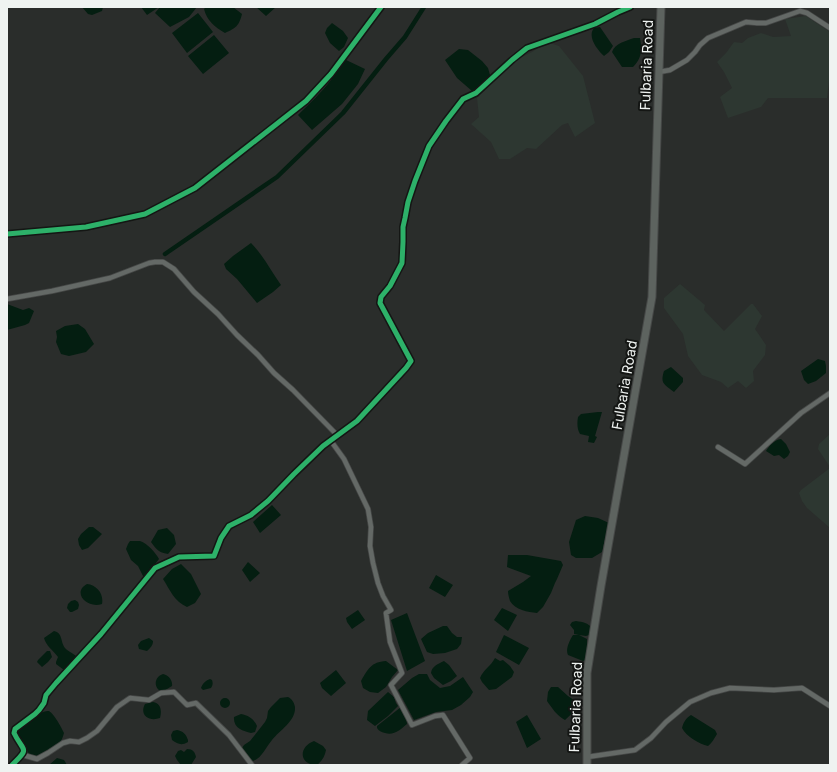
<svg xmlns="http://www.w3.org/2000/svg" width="837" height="772" font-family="Inter,sans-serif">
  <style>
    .built { fill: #2d3731 }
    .water { fill: #041e11 }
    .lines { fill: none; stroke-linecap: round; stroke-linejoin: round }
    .canal { stroke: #041e11; stroke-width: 4.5 }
    .street-casing { stroke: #464847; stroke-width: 6 }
    .secondary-casing { stroke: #464847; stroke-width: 9 }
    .street { stroke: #646966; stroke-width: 4.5 }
    .secondary { stroke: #5d635f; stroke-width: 7 }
    .cycleway-casing { stroke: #141614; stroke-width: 8 }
    .cycleway { stroke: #2db169; stroke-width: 5 }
    .labels { text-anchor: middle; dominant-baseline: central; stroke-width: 4; stroke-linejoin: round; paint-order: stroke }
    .street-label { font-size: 14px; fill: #eff3f1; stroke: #141614 }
  </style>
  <rect width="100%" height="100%" fill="#2a2d2b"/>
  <path class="built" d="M806 16 830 32V72L827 98H768L761 107 728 118 720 97 732 88 724 72 717 62 726 53 734 42 742 43 748 38 761 33 773 37 791 36 785 19Z
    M547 42 559 46 583 76 595 123 575 137 568 123 562 125 536 149 527 148 510 159H499L491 142 471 124 479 117 477 98 514 61 532 52Z
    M680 284 705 305 704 310 724 331 751 304H753L762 316 755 329 766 345 765 355 753 371 754 381 746 388 738 381 728 388 721 382 702 375 688 356 683 334 664 308V298Z
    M830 434V467L818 449 819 444Z
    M830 468V528L807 508 802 501 799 493 801 490Z"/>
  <path class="water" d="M82 7H103L102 11 92 15 88 14Z
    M141 7H159L147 15Z
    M160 7H197L189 17 170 27 155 13Z
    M206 7H233L242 14C239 26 236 28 225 33 215 27 207 21 204 9Z
    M256 7H276L266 16Z
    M198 13 213 32 187 53 172 33Z
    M332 23 343 31 348 38 344 47 339 51 330 43 325 33 327 28Z
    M600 27 613 46 609 52 604 56C597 49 587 37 594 28Z
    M214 35 229 53 203 74 188 56Z
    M634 38H640C642 50 642 58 633 67H622L612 52C615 43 626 41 634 38Z
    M459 49 468 50 482 61 488 68 490 75C486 82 480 87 472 91L457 78 445 60Z
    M344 59 365 69 358 84 342 104 312 130 298 115C310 103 321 93 331 80 336 73 339 65 344 59Z
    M251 243C263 255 271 271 281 285L273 292 257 303 237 279 226 269 224 264 233 256Z
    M7 304 23 310 29 308 34 311 29 323 25 325 7 330Z
    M78 324 85 329 94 344 86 352 69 356 61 354 56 342 57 337 56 331 65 326Z
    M818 359 825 361 826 366V373L816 381 808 384 804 380 801 371Z
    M671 367 683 378V382L674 392C664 384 660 384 664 371Z
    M598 412H602L595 436 597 437 594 443 588 442 589 436 580 434C577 429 577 423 578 417L581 414Z
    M781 439 786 444 790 452 788 456 784 459 779 455 774 456 766 451C770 445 774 440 781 439Z
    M272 505 281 515 260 533 253 522Z
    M585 516 598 518 609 523 602 552 592 558H576L571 555 569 542 576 520Z
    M89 527H93L102 534 88 548 82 550 79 545 78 539 81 534Z
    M167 528 174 535 176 544 168 554C158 552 157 550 151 542L158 530Z
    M130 541C133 541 137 541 140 541 148 544 155 552 159 559 154 566 148 571 144 578L138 566 131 560 126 549 128 544Z
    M508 555H527L561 561 563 565 557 579 555 583 551 593 543 607 537 613C528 612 515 610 510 601 509 598 508 594 508 591L523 582 531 576 507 567Z
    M248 562 260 573 250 582 242 570Z
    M181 564 191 574 201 594 195 603 187 607C174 601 170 590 163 579L172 569Z
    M436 575 453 585 445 597 429 588Z
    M87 584C97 585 104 594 102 604 86 609 72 592 87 584Z
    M75 600 78 602 79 605 78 609 72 612H70L67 608 68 604 71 601Z
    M502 608 517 615 508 631 494 620Z
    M358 610 365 620 352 629 347 622 346 618Z
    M407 613 425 661 407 671 391 620Z
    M576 621C583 622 588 623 592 628V634L586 636 579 635 587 639 588 659 583 661 568 655C565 649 570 640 573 635H579L574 634V630L570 625 572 622Z
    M443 626H447L452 633 457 637H462L461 644 457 649 445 653 433 654 427 652 421 639 428 633Z
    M54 631C63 633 60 641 65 648 67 651 73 653 76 656 75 662 69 667 64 670L56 664V662L58 657C53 650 46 646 44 638Z
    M504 635 529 648 519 665 496 652Z
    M149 638 153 641C153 646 150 648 147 651L139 649 138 645 141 641Z
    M47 651H50L52 657 48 662 42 667 37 662 38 660Z
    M495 658 500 661 503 660 510 666 514 672 512 677 496 689 489 690 482 682 480 678C483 670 491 666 495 658Z
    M386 661 398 670 392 677 386 687 378 693 370 692 363 688 361 681C368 669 371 662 386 661Z
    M444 661 449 665 457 676 451 681 443 685 434 678 431 673C432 666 438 664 444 661Z
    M336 670 346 683 331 696 322 688 320 683Z
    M163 674C168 675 173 680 172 686L162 692C153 688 154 677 163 674Z
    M419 674H427L430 680 440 688 450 686 463 677 473 692 470 697 461 705 452 710 436 712 414 720 398 690 412 678Z
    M210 679 212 680C213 683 213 685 211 688L203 690 201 688C203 683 205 681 210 679Z
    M551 687H558L568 696 581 705 565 720C557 716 552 708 547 701L548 692Z
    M388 692 394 697 396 703 398 706 388 716 375 726 367 720 368 711Z
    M288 697C292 699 294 702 295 707 296 721 280 730 272 740 266 747 262 758 253 761 248 758 245 754 242 748L244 745 250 741 265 722 267 718 268 711 271 707 280 698Z
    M220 703a5 5 0 1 1 10 0a5 5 0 1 1-10 0Z
    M153 702C161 703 162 711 160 718 149 722 139 715 145 704Z
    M401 707 406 716 407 724C401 729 394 736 385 733 381 732 379 731 377 728V726Z
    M49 711C55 715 61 727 64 733 63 736 62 740 60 742 56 748 36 760 30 755 28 753 27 749 25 746 23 741 19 738 17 733 19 730 39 714 43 712 46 711 46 711 49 711Z
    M241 714C248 715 254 719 257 726L255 732 251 733C243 731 233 728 234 717Z
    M527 715 541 739 527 748 516 722Z
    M691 715 715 730 717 734C714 739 712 743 708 746 699 744 686 736 682 728 683 723 686 718 691 715Z
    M177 730C183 731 186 734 188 740V742C181 746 178 744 172 740L171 735 173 731Z
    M314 741 323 746 326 750C325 756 322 761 317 765 299 765 298 747 314 741Z
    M187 749C193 749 195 752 196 757L191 765H181L177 760 175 756 178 751 181 750 184 752Z
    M57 758 64 760 67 765H49Z"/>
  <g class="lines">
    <path class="canal" d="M165 254 277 177 343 113 386 59 405 37 424 7"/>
    <defs>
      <path id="street" d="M659 72 670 70 687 60 695 52 700 45 708 38 746 22 757 23H766L800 11 807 13 830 28
        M7 234 86 227 145 214 195 188 306 101 331 74 381 7
        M7 299 52 291 110 278 149 263 155 262H163L174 269 194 292 218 314 237 335 258 355 274 373 293 390 338 436
        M331 441 344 459 368 509 371 527 370 546 373 563 378 583 383 596 391 610 386 613 390 642 402 673 391 685 412 725 435 716 443 715 470 758 462 765
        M718 447 745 464 801 413 830 393
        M23 755 37 759 48 753 63 743 70 741 79 742 87 738 97 731 117 707 130 698 149 700 161 693 174 692 187 705 196 703 229 735 252 765
        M587 757 635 750 651 738 666 722 690 702 711 693 730 688 774 690 802 688 830 706
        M12 765C31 747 23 752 14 733L15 729 35 714 39 710 44 703 46 695 56 683 101 634 155 568 179 557 214 556 221 538 229 526 251 515 268 501 294 474 323 446 357 421 406 368 411 361 380 303 381 297 390 286 402 263 403 242V227L405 218 408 202 415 181 429 146 446 121 463 99 476 93 512 60 527 48 595 24 618 12 630 7"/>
      <path id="secondary" d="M587 765V673L601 586 652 297 661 7"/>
    </defs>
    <use href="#street" class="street-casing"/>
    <use href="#secondary" class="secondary-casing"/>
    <use href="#street" class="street"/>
    <use href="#secondary" class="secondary"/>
    <defs>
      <path id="cycleway" d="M7 234 86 227 145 214 195 188 306 101 331 74 381 7
        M12 765C31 747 23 752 14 733L15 729 35 714 39 710 44 703 46 695 56 683 101 634 155 568 179 557 214 556 221 538 229 526 251 515 268 501 294 474 323 446 357 421 406 368 411 361 380 303 381 297 390 286 402 263 403 242V227L405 218 408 202 415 181 429 146 446 121 463 99 476 93 512 60 527 48 595 24 618 12 630 7"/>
    </defs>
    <use href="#cycleway" class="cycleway-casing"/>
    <use href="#cycleway" class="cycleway"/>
  </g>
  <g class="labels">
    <g class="street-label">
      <text transform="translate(646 65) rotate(-88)">Fulbaria Road</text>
      <text transform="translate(624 385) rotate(-80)">Fulbaria Road</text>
      <text transform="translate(575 707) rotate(-88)">Fulbaria Road</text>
    </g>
  </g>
  <rect width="837" height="772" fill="none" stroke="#eff3f1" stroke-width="16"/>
</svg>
